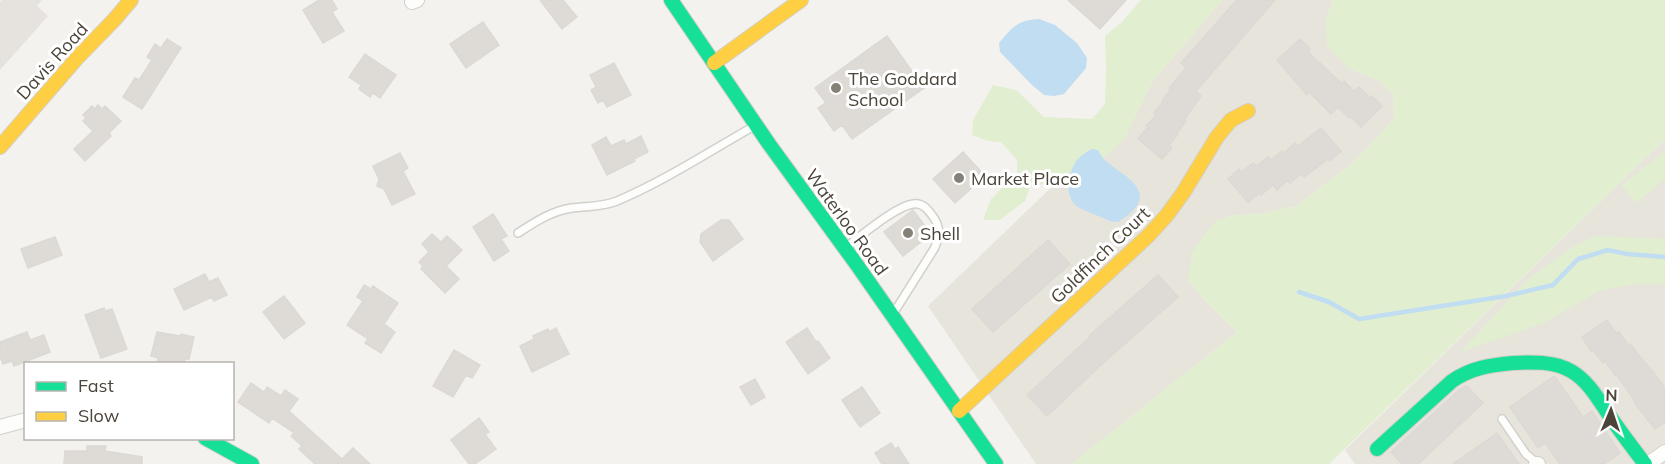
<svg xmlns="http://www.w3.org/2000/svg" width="1665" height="464" font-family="Mulish,sans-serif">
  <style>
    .residential { fill: #e7e4dc }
    .green { fill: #e1eecf }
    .parking { fill: #e6e3df }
    .water { fill: #c0ddf1 }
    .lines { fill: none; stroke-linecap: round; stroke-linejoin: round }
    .stream { stroke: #c0ddf1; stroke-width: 4.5 }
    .building { fill: #dedbd6; stroke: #dcd9d4; stroke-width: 1.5 }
    .lane-casing { stroke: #d2d0cb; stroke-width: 10 }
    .street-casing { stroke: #d2d0cb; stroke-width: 16 }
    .fast-casing { stroke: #d3cfc5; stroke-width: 16 }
    .slow-casing { stroke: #d3cfc5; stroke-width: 16 }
    .lane { stroke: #fdfdfc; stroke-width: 7 }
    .street { stroke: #fdfdfc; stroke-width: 14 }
    .fast { stroke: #16e098; stroke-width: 14 }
    .slow { stroke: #ffcf43; stroke-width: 14 }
    .poi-dot { fill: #868178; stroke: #fff; stroke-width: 2 }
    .labels { text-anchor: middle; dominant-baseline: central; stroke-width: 6; stroke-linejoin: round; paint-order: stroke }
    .street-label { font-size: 18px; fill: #4b4439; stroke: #fff }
    .poi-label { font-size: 18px; fill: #4b4439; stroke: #fff; text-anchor: start }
  </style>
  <rect width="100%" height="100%" fill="#f4f2ee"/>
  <path class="residential" d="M1222 0H1333L1326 20 1347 67 1379 81 1393 93 1394 119 1356 160 1297 206 1260 214 1236 215 1216 221 1188 280 1202 297 1237 332 1072 464H1036L928 306 1059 180 1071 172 1076 162 1098 150 1103 158 1140 106 1152 82Z
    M1665 139V464H1355L1345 450Z"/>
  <path class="green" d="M1141 0H1222L1152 82 1124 140 1103 158 1098 150 1076 162 1071 172 1059 180 1030 187 1025 201 1000 220H983L991 199 1017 173V160L1001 142 988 141 972 135 973 120 993 85 1016 90 1044 117 1092 119 1105 104 1106 68 1105 36 1121 23Z
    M1333 0H1665V139L1329 464H1072L1237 332 1202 297 1188 280 1192 253 1206 232 1216 221 1236 215 1260 214 1297 206 1356 160 1394 119 1393 93 1379 81 1347 67 1327 46 1326 20Z
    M1665 151V179L1636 203 1622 185Z
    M1595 236 1665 239V284L1640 283 1598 291 1546 322 1461 352 1527 280 1574 246Z"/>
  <path class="parking" d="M2 0H42L37 6 48 16 0 70V2Z"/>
  <path class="water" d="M1039 19 1055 25 1077 43 1087 58 1086 68 1064 94 1054 96 1044 95 1032 85 1000 52 999 43C1012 27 1018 20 1039 19Z
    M1092 149 1098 150C1100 153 1101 156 1103 158 1114 171 1152 185 1136 207 1132 213 1124 218 1118 222H1112C1101 216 1088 213 1078 207 1063 197 1068 172 1077 160 1082 155 1086 152 1092 149Z"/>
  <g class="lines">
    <path class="stream" d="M1299 292 1329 302 1359 319 1506 296 1553 285 1578 259 1608 250 1627 254 1665 257"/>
  </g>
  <path class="building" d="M319 0H332L337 9 332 12 344 31 323 43 303 10Z
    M540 0H563L577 17 562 29Z
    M1068 0H1126L1100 29Z
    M1237 0H1275L1196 91 1201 96 1184 120 1186 121 1177 133 1178 134 1169 145 1172 148 1162 159 1138 139 1148 127 1146 126 1156 115 1154 113 1163 102 1162 101 1171 89 1169 88 1186 68 1181 63Z
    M483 22 499 45 466 68 450 44Z
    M887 36 924 88 852 139 842 125 834 131 818 108 826 103 815 88Z
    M167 39 181 48 142 109 123 97 135 78 139 80 152 60 147 57 155 44 161 48Z
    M1300 39 1310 49 1308 52 1341 83 1344 81 1354 91 1359 87 1370 98 1372 96 1382 106 1361 127 1350 116 1349 118 1338 107 1331 114 1310 93 1307 95 1277 60Z
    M365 54 396 75 380 98 373 93 370 97 359 89 361 85 349 77Z
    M614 63 631 95 607 107 603 100 598 103 591 90 596 87 590 75Z
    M98 105 102 109 105 106 121 121 109 133 111 136 85 161 74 149 93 131 83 121 86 118 83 115 92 106 95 109Z
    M1321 128 1341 151 1330 161 1328 159 1304 177 1302 173 1290 183 1288 180 1277 190 1273 185 1261 195 1260 193 1248 202 1228 179 1239 169 1242 172 1253 163 1257 166 1268 157 1271 160 1282 151 1284 153 1295 143 1298 146Z
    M641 136 648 152 634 159 635 161 607 175 592 145 606 137 611 146 624 140 626 144Z
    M963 152 985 176 955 203 933 179Z
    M400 153 408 168 403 171 415 194 392 205 384 189 377 186 379 179 373 166Z
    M913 210 931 234 903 256 884 232Z
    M493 214 507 236 501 239 509 251 494 261 473 227Z
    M721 220H729L743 239 713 261 700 242 701 234Z
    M432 234 441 242 447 236 462 250 446 266 459 279 445 293 421 269 423 266 419 262 429 252 422 244Z
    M55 237 62 255 28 268 21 249Z
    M1048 240 1070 264 993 332 972 309Z
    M205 274 209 282 218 278 227 295 214 301 212 297 184 310 174 289Z
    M1158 275 1178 297 1102 364 1047 416 1027 395 1091 336 1090 335Z
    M364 285 371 289 373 286 398 303 384 324 395 332 381 353 365 343 368 339 347 325 363 301 357 297Z
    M284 296 305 323 284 339 263 312Z
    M104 308 105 311 112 309 127 349 101 358 85 315Z
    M1607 320 1616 333 1619 332 1628 345 1630 344 1651 370H1652L1665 388V422L1655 429 1634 402 1635 401 1616 374 1615 375 1605 361 1603 363 1593 350 1591 351 1582 337Z
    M556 328 569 354 532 372 520 346 534 339 533 336 548 329 549 332Z
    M807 328 816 342 818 341 830 358 808 374 786 342Z
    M27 332 30 340 44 335 50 352 14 366 12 361 3 364 0 356V342Z
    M157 332 180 336 181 334 194 337 189 359H185L184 363H157L158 358 151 356Z
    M454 350 480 365 472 378 466 375 453 397 433 386Z
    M1553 377H1555L1583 417 1592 411 1620 453 1604 464H1560L1545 443 1538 448 1510 407Z
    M755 379 765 397 751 405 740 387Z
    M251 383 264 392 267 387 281 396 285 390 298 399 289 411 342 459 353 448 370 464H315L299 449 302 446 291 436 294 433 272 418 269 423 238 402Z
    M1467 386 1483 403 1418 464H1402L1391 452 1459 390Z
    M862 387 880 413 860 427 842 400Z
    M479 418 489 432 485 434 496 449 475 464H469L451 440Z
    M1497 433 1519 464H1453L1473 450Z
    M891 443 895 449 898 447 909 464H882L875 453Z
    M87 446H106L105 451 142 457V464H64L65 451H87Z"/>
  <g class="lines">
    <defs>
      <path id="lane" d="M518 233C535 222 551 211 572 208 587 206 603 207 617 201 666 180 710 151 756 125
        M846 247C861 236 896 206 913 204 923 202 929 211 934 218 941 228 939 239 934 249L893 314
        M1502 419 1526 454 1537 463"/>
      <path id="street" d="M412 2 417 0
        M0 427 26 420
        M1536 464H1538
        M1648 464 1665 452"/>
      <path id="fast" d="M671 0 769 144 857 265 996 464
        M205 438 252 464
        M1377 449 1452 381C1471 368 1490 365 1513 363 1532 362 1554 361 1571 371 1587 380 1597 397 1607 412 1619 430 1632 447 1645 464"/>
      <path id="slow" d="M714 63 801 0
        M0 147 77 58 114 20 131 0
        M959 411 1148 236 1167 215 1183 193 1217 137 1231 120 1248 111"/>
    </defs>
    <use href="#lane" class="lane-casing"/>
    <use href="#street" class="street-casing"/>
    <use href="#fast" class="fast-casing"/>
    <use href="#slow" class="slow-casing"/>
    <use href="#lane" class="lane"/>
    <use href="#street" class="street"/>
    <use href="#fast" class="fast"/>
    <use href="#slow" class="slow"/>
  </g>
  <g class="poi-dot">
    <circle cx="836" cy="88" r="6"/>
    <circle cx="959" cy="178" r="6"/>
    <circle cx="908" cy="233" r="6"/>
  </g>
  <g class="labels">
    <g class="street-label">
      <text transform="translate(52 61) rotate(-48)">Davis Road</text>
      <text transform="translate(847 222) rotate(54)">Waterloo Road</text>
      <text transform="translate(1100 255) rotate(-44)">Goldfinch Court</text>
    </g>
    <g class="poi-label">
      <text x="848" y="78">The Goddard<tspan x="848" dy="21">School</tspan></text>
      <text x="971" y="178">Market Place</text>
      <text x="920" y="233">Shell</text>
    </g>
  </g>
  <rect x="24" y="362" width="210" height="78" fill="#ffffff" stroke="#b7b4b0" stroke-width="1.5"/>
  <rect x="36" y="382" width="30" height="9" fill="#16e098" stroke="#b7b4b0" stroke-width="1.5"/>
  <text x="78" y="392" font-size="18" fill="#4b4439">Fast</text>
  <rect x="36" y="412" width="30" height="9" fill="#ffcf43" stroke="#b7b4b0" stroke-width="1.5"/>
  <text x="78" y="422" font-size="18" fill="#4b4439">Slow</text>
  <g transform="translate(1611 410) rotate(2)" stroke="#ffffff" stroke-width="4.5" paint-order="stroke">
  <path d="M0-4.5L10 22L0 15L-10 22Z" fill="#4b4439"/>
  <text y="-9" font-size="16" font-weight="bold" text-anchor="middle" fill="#4b4439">N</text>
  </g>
</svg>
